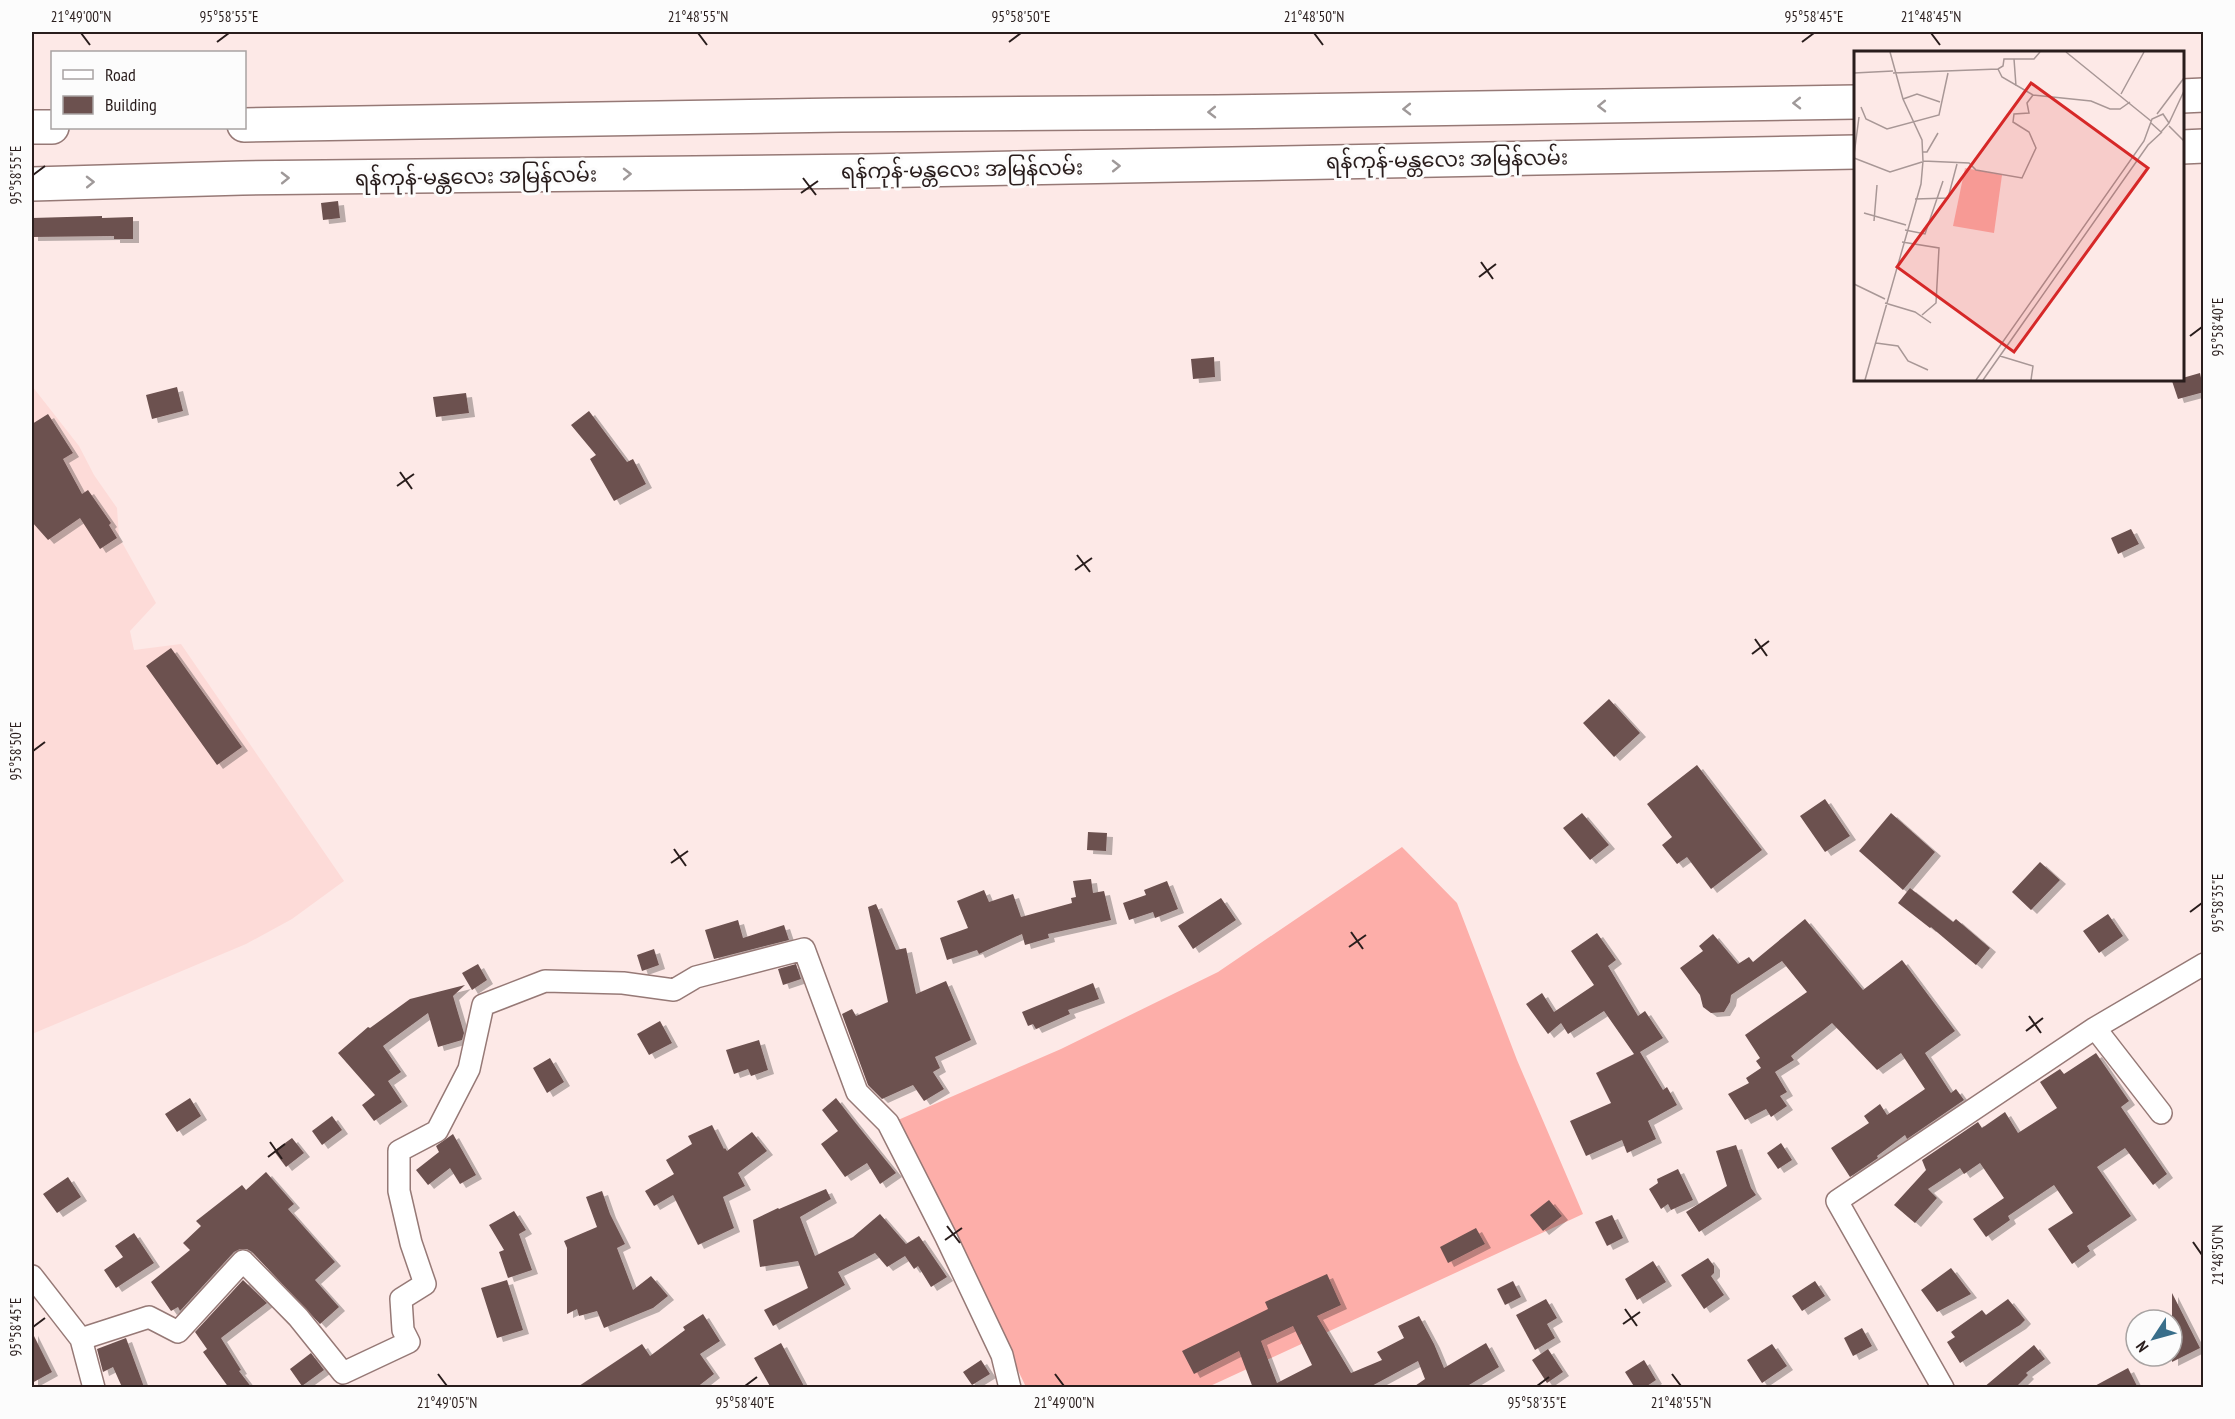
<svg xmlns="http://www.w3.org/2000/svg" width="2235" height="1419" font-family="'PT Sans Narrow','Noto Sans Myanmar',sans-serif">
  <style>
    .built { fill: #fddbd8 }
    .pitch { fill: #fdaea9 }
    .building { fill: #6c514f; fill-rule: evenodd; filter: url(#shadow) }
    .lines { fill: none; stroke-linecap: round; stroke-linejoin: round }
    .street-casing { stroke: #967976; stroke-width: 24 }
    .highway-casing { stroke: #967976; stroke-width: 36 }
    .street { stroke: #fff; stroke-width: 21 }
    .highway { stroke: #fff; stroke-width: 33 }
    .oneway { stroke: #9f9999 }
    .ticks { fill: none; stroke: #291d1c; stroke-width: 2 }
    .labels { text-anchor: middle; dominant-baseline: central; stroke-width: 6; stroke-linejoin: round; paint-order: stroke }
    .street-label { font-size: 21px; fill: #291d1c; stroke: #fcfcfc }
    .inset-road { fill: none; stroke: #a89796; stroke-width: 1.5 }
    .view { fill: #d62828; fill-opacity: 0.15; stroke: #d62828; stroke-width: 3 }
    .inset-edge { fill: none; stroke: #291d1c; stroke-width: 3 }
    .neatline { fill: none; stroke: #291d1c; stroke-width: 2 }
    .ticks-label { font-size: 15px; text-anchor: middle; fill: #291d1c }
  </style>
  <defs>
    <filter id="shadow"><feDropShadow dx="6" dy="4" stdDeviation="0" flood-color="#0004"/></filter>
  </defs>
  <rect width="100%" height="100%" fill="#fde9e7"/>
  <path class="built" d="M32 386 79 446 94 475 117 508 119 537 156 603 130 631 134 650 181 644 344 881 292 919 246 944 32 1034Z"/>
  <path class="pitch" d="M1402 847 1457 903 1517 1060 1583 1214 1208 1387H1026L898 1120 1061 1049 1218 972Z"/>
  <path class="building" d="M338 201 340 218 323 220 321 203Z
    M102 216V218L133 217V239H114V236L32 237V218Z
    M1214 357 1215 377 1193 379 1191 359Z
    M2200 373 2204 392 2178 399 2172 381Z
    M177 387 183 411 152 419 146 395Z
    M466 393 469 413 436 417 433 397Z
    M589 411 627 462 633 459 646 484 614 501 590 459 596 455 571 425Z
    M48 414 73 453 63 459 82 494 88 490 111 523 109 525 117 538 100 549 80 518 48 540 32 522V424Z
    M2131 529 2139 544 2118 554 2111 538Z
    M171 648 242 747 217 765 146 666Z
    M1609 699 1640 733 1614 757 1583 723Z
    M1697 765 1762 850 1711 889 1687 857 1677 864 1662 845 1672 837 1647 804Z
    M1825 799 1850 836 1825 852 1800 816Z
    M1582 813 1609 845 1590 860 1563 828Z
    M1891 813 1935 852 1903 890 1859 851Z
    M1088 832 1107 833 1106 851 1087 850Z
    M2040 862 2060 880 2031 910 2012 892Z
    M1091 879 1093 893 1104 891 1111 920 1048 934 1049 938 1025 945 1022 934 979 954 977 950 947 960 940 938 968 928 957 901 984 890 989 902 1013 894 1021 917 1072 903 1071 898 1076 897 1073 881Z
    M1167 881 1178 909 1155 918 1153 912 1129 920 1123 903 1146 895 1144 890Z
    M1910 888 1953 922 1956 919 1990 948 1976 965 1931 927 1930 928 1898 903Z
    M1221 898 1236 920 1193 949 1178 926Z
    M876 904 896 950 906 948 916 994 946 981 971 1040 935 1057 940 1068 933 1072 944 1089 924 1101 913 1085 882 1099 868 1085 842 1014 852 1009 856 1016 888 1002 868 907Z
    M2108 914 2123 936 2099 953 2083 931Z
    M1805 919 1863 990 1902 960 1955 1031 1925 1053 1951 1093 1956 1089 1964 1100 1907 1139 1905 1135 1877 1156 1878 1158 1850 1177 1831 1148 1869 1123 1864 1116 1880 1104 1887 1115 1925 1089 1901 1053 1877 1070 1832 1023 1791 1056 1794 1060 1775 1072 1787 1092 1780 1096 1787 1106 1771 1117 1766 1109 1745 1120 1728 1094 1749 1083 1746 1078 1761 1068 1756 1061 1760 1058 1745 1035 1807 992 1782 961 1731 995 1730 1002 1724 1012 1711 1013 1703 1007 1700 995 1680 968 1703 951 1699 946 1713 934 1738 964 1749 957 1753 962Z
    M738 920 743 938 784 925 789 940 714 959 705 930Z
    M1597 933 1616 960 1608 966 1638 1016 1645 1011 1663 1038 1640 1052 1663 1090 1667 1087 1677 1105 1648 1121 1656 1139 1627 1153 1622 1140 1586 1156 1570 1121 1611 1103 1596 1073 1634 1054 1604 1011 1568 1034 1561 1023 1548 1034 1526 1004 1542 993 1554 1012 1594 985 1571 951Z
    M654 949 659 965 642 971 637 955Z
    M478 964 487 980 472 990 462 973Z
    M796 964 801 979 783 985 778 969Z
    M1093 983 1099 999 1068 1010 1070 1014 1036 1029 1033 1024 1028 1026 1022 1012Z
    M465 985 453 996 464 1033 462 1040 438 1047 428 1013 383 1046 401 1072 388 1081 402 1102 374 1121 362 1105 375 1095 338 1053 368 1027 370 1028 410 999Z
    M660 1021 672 1043 649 1055 637 1034Z
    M759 1040 768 1070 751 1076 748 1069 734 1074 726 1050Z
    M2096 1053 2129 1101 2121 1107 2167 1174 2153 1185 2125 1148 2097 1167 2131 1216 2087 1246 2090 1251 2072 1264 2048 1229 2073 1213 2054 1185 2008 1216 2010 1220 1986 1237 1973 1219 2004 1198 1980 1163 1964 1174 1960 1168 1928 1189 1937 1198 1915 1223 1894 1205 1926 1170 1922 1160 1978 1122 1982 1128 2005 1112 2018 1133 2057 1108 2040 1082 2060 1069 2064 1074Z
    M550 1058 564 1082 547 1093 533 1068Z
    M190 1098 201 1116 177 1132 165 1114Z
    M836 1098 854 1121 896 1173 880 1184 867 1163 845 1177 821 1144 838 1131 822 1110Z
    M332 1116 342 1130 322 1145 312 1131Z
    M712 1125 724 1149 725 1148 727 1151 752 1132 767 1151 738 1173 745 1186 723 1197 734 1228 698 1245 673 1195 654 1206 645 1191 674 1174 666 1160 692 1144 688 1136Z
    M453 1134 476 1175 460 1184 450 1168 428 1185 416 1170 439 1152 436 1146Z
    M292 1138 304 1153 286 1167 274 1151Z
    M1781 1143 1792 1160 1778 1169 1767 1153Z
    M1736 1145 1751 1188 1756 1195 1699 1232 1686 1212 1727 1186 1716 1151Z
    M1678 1169 1693 1200 1671 1210 1668 1204 1661 1209 1649 1189 1658 1183 1657 1179Z
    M266 1172 294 1204 288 1209 335 1262 315 1280 339 1307 320 1324 252 1252 247 1249H240L234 1252 180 1311 178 1307 171 1311 151 1282 190 1250 183 1243 201 1226 196 1221 242 1185 246 1190Z
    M68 1177 81 1197 57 1213 43 1194Z
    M826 1189 831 1199 800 1217 815 1256 853 1237 880 1214 906 1244 919 1236 947 1277 931 1287 918 1266 914 1269 905 1256 887 1267 875 1253 838 1272 845 1285 773 1326 764 1310 808 1288 798 1261 760 1267 753 1220 778 1208 779 1209Z
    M602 1191 610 1214 625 1244 617 1248 633 1290 651 1276 668 1296 653 1308 604 1328 597 1311 579 1316 577 1309 567 1314V1248L564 1241 597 1227 586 1197Z
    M1549 1200 1562 1216 1543 1231 1530 1215Z
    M514 1211 526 1230 519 1234 532 1270 508 1278 499 1252 504 1250 489 1225Z
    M1612 1215 1623 1238 1607 1246 1595 1222Z
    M1476 1228 1485 1244 1448 1263 1440 1247Z
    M134 1233 154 1263 116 1288 104 1270 123 1257 115 1246Z
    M1708 1258 1714 1266V1273L1711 1276 1724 1295 1704 1309 1681 1275Z
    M1653 1261 1666 1282 1637 1300 1625 1279Z
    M1951 1268 1971 1294 1937 1312 1921 1290Z
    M1327 1274 1341 1305 1317 1316 1351 1373 1382 1360 1377 1352 1404 1338 1398 1326 1419 1316 1434 1344 1444 1368 1486 1343 1499 1367 1464 1388H1412L1425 1379 1418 1361 1368 1388H1253L1239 1351 1194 1374 1182 1351 1268 1309 1265 1302ZM1293 1326 1312 1365 1277 1383 1261 1341Z
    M243 1280 267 1303 221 1338 241 1370 239 1371 252 1388H229L203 1352 207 1349 195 1332Z
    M507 1280 523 1330 497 1338 481 1288Z
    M1513 1281 1521 1297 1505 1305 1497 1289Z
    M1815 1281 1825 1296 1802 1311 1792 1296Z
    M2172 1293 2200 1348 2172 1362Z
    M1546 1299 1557 1318 1547 1324 1555 1338 1535 1350 1516 1315Z
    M2008 1299 2025 1320 2020 1325 1960 1363 1947 1342 1955 1337 1951 1332 1982 1310 1986 1315Z
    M703 1314 720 1341 700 1354 714 1374 696 1388H576L642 1344 650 1356 685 1330 683 1327Z
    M1862 1328 1872 1346 1853 1356 1844 1338Z
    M32 1332 52 1372 32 1383Z
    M126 1338 144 1387H122L113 1367 103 1372 97 1349Z
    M781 1343 805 1388H771L754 1358Z
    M1772 1344 1787 1366 1762 1383 1747 1360Z
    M2034 1345 2045 1359 2026 1373 2028 1375 2015 1388H1983Z
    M1548 1349 1563 1372 1547 1383 1532 1360Z
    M311 1353 324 1370 302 1386 290 1369Z
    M981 1360 990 1374 972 1385 963 1372Z
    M1644 1360 1656 1380 1644 1388H1635L1625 1372Z
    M2128 1368 2138 1388H2091Z"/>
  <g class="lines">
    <defs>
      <path id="street" d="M2095 1028 2161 1113
        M32 1276 81 1339 94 1388
        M81 1339 149 1317 178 1332 243 1261 298 1317 343 1373 409 1342 403 1330 401 1299 425 1284 411 1243 399 1191V1151L437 1131 469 1069 483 1005 545 981 623 983 674 990 696 977 804 949 857 1092 888 1123 946 1237 1002 1355 1010 1388
        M1943 1388 1837 1201 2095 1028 2204 964"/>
      <path id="highway" d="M2182 96 2204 95
        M244 125 841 115 1217 112 1856 102
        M32 127H52
        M2182 147 2204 146
        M32 184 242 178 865 171 1856 152"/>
    </defs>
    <use href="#street" class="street-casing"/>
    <use href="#highway" class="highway-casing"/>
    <use href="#street" class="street"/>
    <use href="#highway" class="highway"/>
  </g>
  <defs><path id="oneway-chevron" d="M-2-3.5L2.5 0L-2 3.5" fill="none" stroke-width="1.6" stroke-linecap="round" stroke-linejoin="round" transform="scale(1.5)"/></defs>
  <g class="oneway">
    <use href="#oneway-chevron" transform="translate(1797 103) rotate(179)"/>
    <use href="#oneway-chevron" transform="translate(1602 106) rotate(179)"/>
    <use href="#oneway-chevron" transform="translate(1407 109) rotate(179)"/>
    <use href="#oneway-chevron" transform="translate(1212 112) rotate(179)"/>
    <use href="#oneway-chevron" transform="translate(1116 166) rotate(-1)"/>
    <use href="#oneway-chevron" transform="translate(627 174) rotate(-1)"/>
    <use href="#oneway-chevron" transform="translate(285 178) rotate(-1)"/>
    <use href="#oneway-chevron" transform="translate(90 182) rotate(-1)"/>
  </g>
  <path class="ticks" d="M81 33 90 45M698 33 707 45M1314 33 1323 45M1931 33 1940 45M217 42 229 33M1009 42 1021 33M1802 42 1814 33M33 175 45 166M803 178 816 195M801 193 818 181M1481 262 1493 279M1479 277 1496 264M2190 336 2202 327M400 472 412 489M397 486 414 474M1077 555 1090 572M1075 570 1092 558M1755 639 1767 656M1752 654 1769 641M33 751 45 742M674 849 686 866M671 863 688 851M2190 912 2202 903M1351 932 1363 949M1349 947 1366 935M2029 1016 2041 1033M2026 1031 2043 1018M270 1142 282 1159M268 1157 285 1144M947 1226 960 1243M945 1240 962 1228M2193 1242 2202 1255M1625 1309 1637 1326M1623 1324 1640 1312M33 1327 45 1318M438 1374 447 1386M1055 1374 1064 1386M1672 1374 1681 1386M745 1386 757 1377M1537 1386 1549 1377"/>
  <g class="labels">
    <g class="street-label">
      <text transform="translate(1447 159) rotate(-1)">ရန်ကုန်-မန္တလေး အမြန်လမ်း</text>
      <text transform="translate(962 169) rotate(-1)">ရန်ကုန်-မန္တလေး အမြန်လမ်း</text>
      <text transform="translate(476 176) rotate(-1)">ရန်ကုန်-မန္တလေး အမြန်လမ်း</text>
    </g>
  </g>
  <g transform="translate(1854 51)">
    <rect width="330" height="330" fill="#fde9e7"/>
    <path d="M111 117 148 124 140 182 99 175Z" fill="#fdaea9"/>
    <path class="inset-road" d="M212 1 297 70M160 8 162 35M144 18 148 26 179 44 237 50 256 58H266L276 51M0 22 39 20M39 22 144 18 149 15 150 8H180L186 1M267 43 290 1M49 48 63 43 86 51M7 56 12 68 33 78 85 64 94 22M303 63 330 27M315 72 330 40M315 75 330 90M68 101H73L84 82M0 104 5 66M0 107 36 121 68 111M69 110 115 112 122 119 168 127 182 97 175 81 159 71 160 63 175 62 173 52 179 44M61 148 94 147 103 113M10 162 52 174M20 170 23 134M51 179 71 183 89 130M48 191 85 197 82 252 68 264M0 233 31 248M31 252 61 261 77 272M22 292 44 295 54 310 74 319M146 305 179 315 177 329M11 329 67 133 69 110 68 89 49 48 36 1M122 329 290 90 298 68 309 63 315 72 307 81 297 72M129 329 294 94 308 81"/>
    <path class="view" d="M177 32 294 117 160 301 43 216Z"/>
    <rect width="330" height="330" class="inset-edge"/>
  </g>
  <rect width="2235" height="1419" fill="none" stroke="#fcfcfc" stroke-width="66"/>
  <rect x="51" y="51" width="195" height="78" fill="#fcfcfc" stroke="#a8a3a2" stroke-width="1.5"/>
  <rect x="63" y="70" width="30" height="9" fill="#ffffff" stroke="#a8a3a2" stroke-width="1.5"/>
  <text x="105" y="81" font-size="18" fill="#291d1c">Road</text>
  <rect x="63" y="96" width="30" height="18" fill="#6c514f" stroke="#a8a3a2" stroke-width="1.5"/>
  <text x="105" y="111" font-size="18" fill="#291d1c">Building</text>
  <g transform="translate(2154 1338) rotate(234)"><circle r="28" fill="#fcfcfc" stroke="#a8a3a2" stroke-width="1.5"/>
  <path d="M0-4.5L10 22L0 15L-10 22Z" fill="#396e8a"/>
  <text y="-9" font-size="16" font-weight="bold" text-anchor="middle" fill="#291d1c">N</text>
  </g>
  <rect x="33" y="33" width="2169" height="1353" class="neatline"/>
  <g class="ticks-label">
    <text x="81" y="22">21°49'00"N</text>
    <text x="229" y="22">95°58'55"E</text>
    <text x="698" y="22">21°48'55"N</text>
    <text x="1021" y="22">95°58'50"E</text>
    <text x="1314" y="22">21°48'50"N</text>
    <text x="1814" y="22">95°58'45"E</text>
    <text x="1931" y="22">21°48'45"N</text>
    <text transform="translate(16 175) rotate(-90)" y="5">95°58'55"E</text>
    <text transform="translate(2218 327) rotate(-90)" y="5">95°58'40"E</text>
    <text transform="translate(16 751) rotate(-90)" y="5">95°58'50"E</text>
    <text transform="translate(2218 903) rotate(-90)" y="5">95°58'35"E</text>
    <text transform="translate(2218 1255) rotate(-90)" y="5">21°48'50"N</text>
    <text transform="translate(16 1327) rotate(-90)" y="5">95°58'45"E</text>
    <text x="447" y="1408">21°49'05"N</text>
    <text x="745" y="1408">95°58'40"E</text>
    <text x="1064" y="1408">21°49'00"N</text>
    <text x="1537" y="1408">95°58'35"E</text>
    <text x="1681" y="1408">21°48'55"N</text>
  </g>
</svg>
